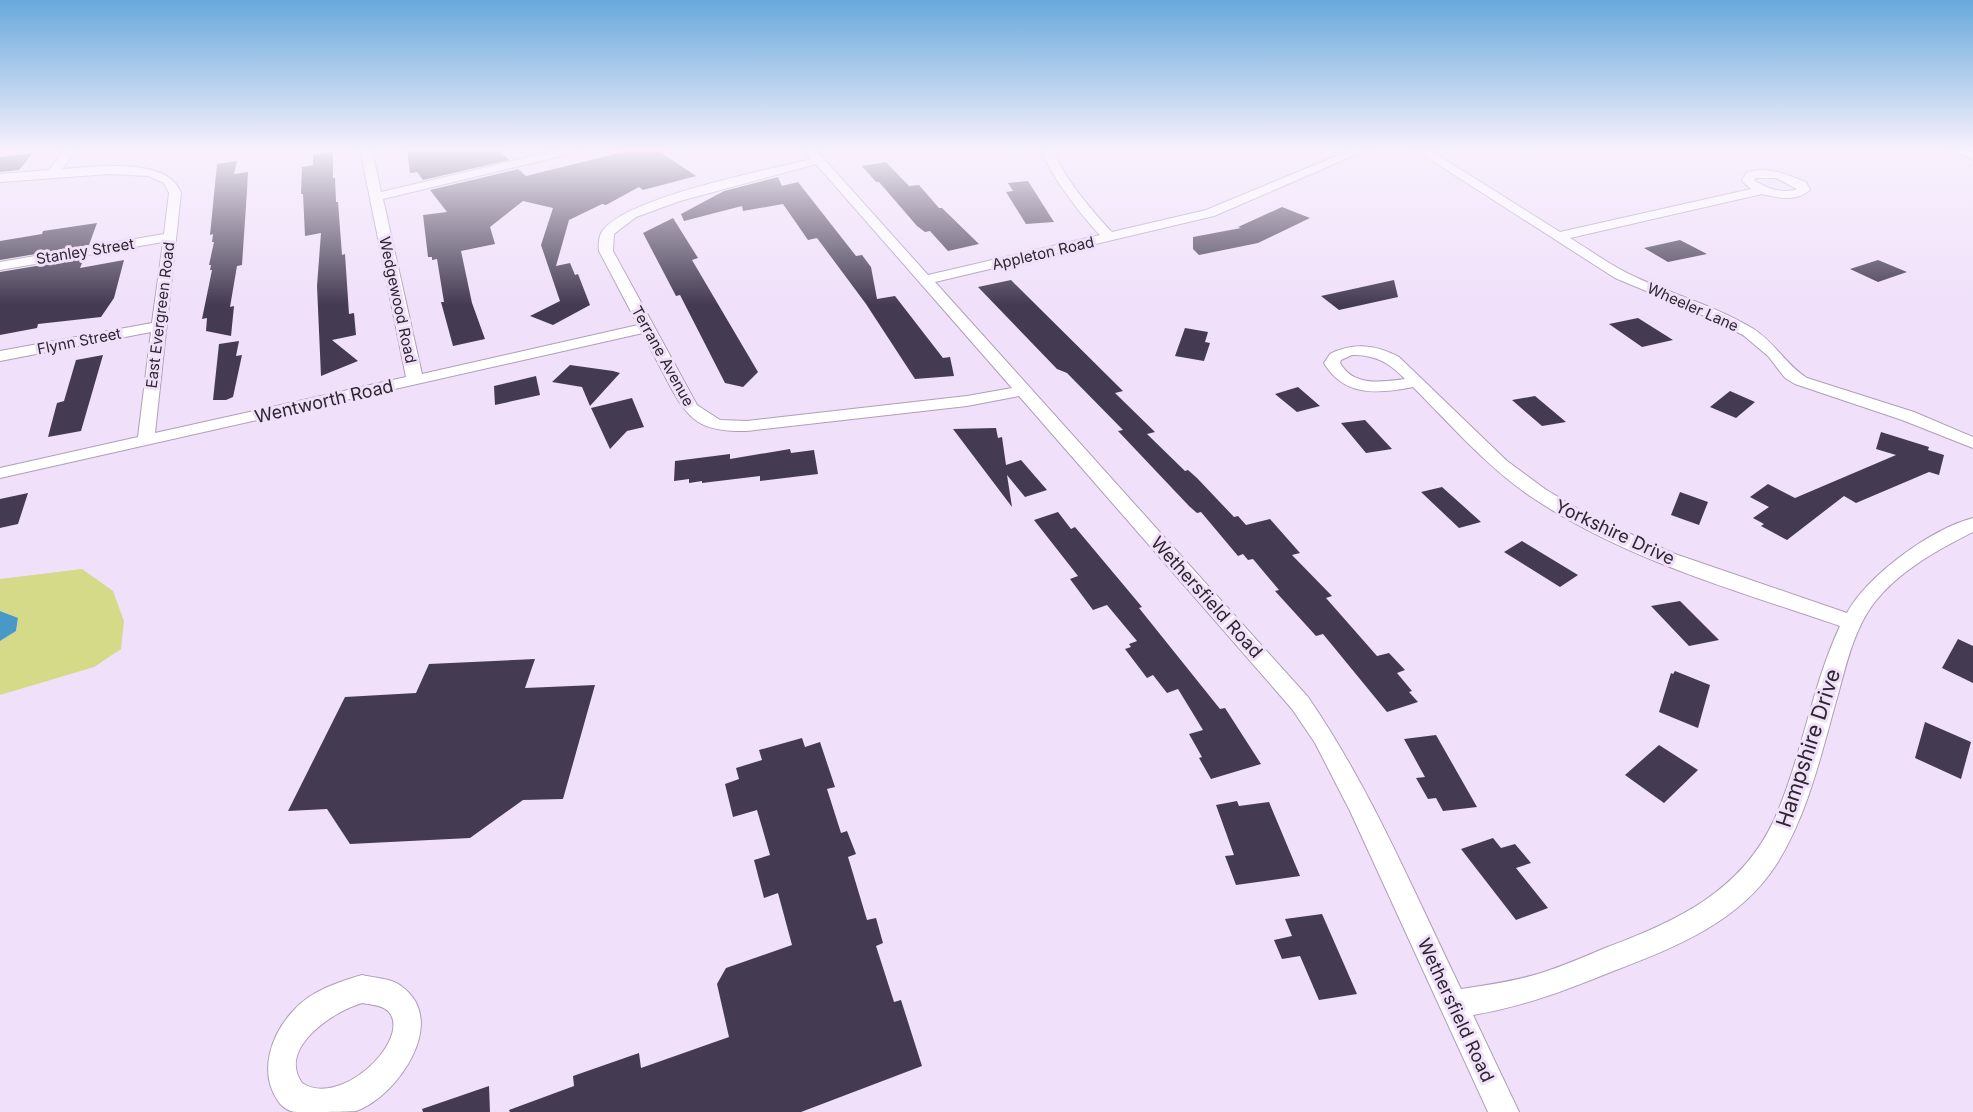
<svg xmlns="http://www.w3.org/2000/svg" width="1973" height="1112" font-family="Inter,sans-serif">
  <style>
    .green { fill: #d4da88 }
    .water { fill: #4999c8 }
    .building { fill: #443b52 }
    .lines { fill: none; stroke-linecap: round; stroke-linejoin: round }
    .minor-casing { stroke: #ae9eb7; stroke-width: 2 }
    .minor { fill: #fff; fill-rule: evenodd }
    .labels { text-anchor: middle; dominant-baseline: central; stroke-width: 6; stroke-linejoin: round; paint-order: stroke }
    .far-street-label { font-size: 15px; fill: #2c262f; stroke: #f0e0fa }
    .street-label { font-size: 18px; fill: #2c262f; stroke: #f0e0fa }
    .near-street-label { font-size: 21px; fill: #2c262f; stroke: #f0e0fa }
  </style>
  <rect width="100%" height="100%" fill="#f0e0fa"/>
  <path class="green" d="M82 569 113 591 124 621 121 649 94 667 0 695V641L16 631 18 619 0 611V579Z"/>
  <path class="water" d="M0 611 18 618 16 631 0 641Z"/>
  <path class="building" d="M407 149H497L509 160 423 180 417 172 410 173Z
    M635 149H656L696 176 643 190 639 187 606 205 602 204 569 220 556 266 570 263 575 275 578 274 590 305 553 325 530 316 560 301 541 245 553 208 523 201 490 227 495 244 461 251 472 303 485 339 453 346 441 302H444L437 259 432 260V257H428L423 215 447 212 430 190 518 169 526 176Z
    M333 152V178H335L336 202H338L342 255 345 254 349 314 354 313 356 335 332 340 358 361 321 376 317 286 321 233 305 236 303 194H301L302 167 313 165V155Z
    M33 153 19 170 0 172V157Z
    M237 161 234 174 248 172 247 191 242 265 237 266 230 307 234 306 231 336 206 331 207 318 202 319 212 270H210L211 265H209L214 242H212L213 234 210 235 217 164Z
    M886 162 909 186 919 185 939 208H942L979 244 948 251 930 231 925 232 917 226 879 182H876L862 166Z
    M778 177 782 186 798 182 856 256 862 255 871 267 877 299 895 296 943 358 950 357 954 376 915 379 866 304 817 238 808 240 783 204 743 211 742 206 684 221 681 214 724 191Z
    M1028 181 1054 222 1026 224 1006 192 1013 191 1008 183Z
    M1282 207 1310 218 1258 243 1199 255 1193 249V237L1241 228 1238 227Z
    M673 218 698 258 692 260 758 372 743 387 725 383 680 295 676 296 643 233Z
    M97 223 89 245 0 260V241L42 234 43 231Z
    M1680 240 1707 254 1668 262 1644 248Z
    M84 258 80 268 124 260 114 298 101 317 38 324 37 328 0 335V272Z
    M1878 260 1907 272 1878 282 1850 269Z
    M1011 280 1123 391 1115 393 1155 432 1147 434 1185 471 1188 470 1197 478 1234 517 1238 516 1246 525 1270 519 1300 553 1292 555 1332 596 1326 598 1377 656 1389 653 1405 670 1397 673 1412 691 1409 692 1418 702 1387 712 1323 634 1316 636 1275 591 1279 590 1253 559 1248 560 1243 554 1238 556 1201 512 1197 513 1189 506 1118 431 1123 430 1067 373 1057 369 978 287Z
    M1394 280 1398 297 1339 310 1321 296Z
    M1638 318 1673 340 1642 347 1609 324Z
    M1185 328 1208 332 1205 342 1210 343 1204 361 1175 356Z
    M239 341 236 356 242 355 233 397 226 400H213L219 344Z
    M103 355 81 431 48 437 57 403 64 401 76 360Z
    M570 365 613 371 620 373 590 406 582 387 552 382Z
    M536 376 540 395 495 405 494 386Z
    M1298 387 1320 406 1297 412 1275 394Z
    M1730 391 1755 402 1736 418 1710 407Z
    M1535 396 1566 422 1542 426 1512 400Z
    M632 398 644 427 627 431 610 449 591 408Z
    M1365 420 1392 449 1366 453 1341 423Z
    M996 428 998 438 1002 437 1006 465 1021 460 1047 490 1025 497 1007 475 1012 507 953 429Z
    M1881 432 1929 447 1928 450 1944 455 1939 475 1929 472 1856 503 1844 496 1787 540 1761 526 1764 524 1753 518 1769 507 1750 497 1768 484 1795 498 1896 455 1876 449Z
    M790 449 791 453 814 450 818 474 760 481V476L702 483V481L689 483V479L674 481 675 461 730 454V459Z
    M1442 487 1481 522 1459 528 1421 492Z
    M1680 492 1708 502 1699 525 1671 515Z
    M28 493 18 524 0 528V499Z
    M1058 512 1071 529 1075 527 1142 607 1139 608 1220 709 1225 708 1261 764 1211 779 1199 758 1202 757 1189 734 1203 730 1178 689 1167 693 1153 675 1147 678 1125 649 1131 647 1129 644 1137 641 1107 605 1093 610 1070 579 1078 576 1034 520Z
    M1522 541 1578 575 1560 587 1504 552Z
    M1680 601 1719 640 1689 646 1651 606Z
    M1958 639 1973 646V683L1942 668Z
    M535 659 525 688 595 685 563 799 523 800 470 838 350 844 327 809 288 811 345 697 416 693 429 664Z
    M1675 671 1710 685 1698 728 1659 712 1671 673 1673 674Z
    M1925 722 1971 742 1961 779 1915 758Z
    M1436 735 1477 807 1443 811 1436 798 1428 799 1416 778 1425 777 1404 739Z
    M802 738 805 747 820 742 835 787 827 789 841 833 847 831 856 854 848 857 867 920 876 918 883 943 876 946 894 1002 901 1000 922 1066 801 1112H510L509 1110 574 1086 573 1076 639 1053 641 1068 729 1037 717 984 726 968 792 945 778 893 764 898 754 860 770 855 757 810 733 817 725 784 739 779 736 768 762 760 759 750Z
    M1659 745 1698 770 1664 803 1625 775Z
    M1237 801 1239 806 1269 802 1300 876 1236 885 1225 856 1234 855 1216 805Z
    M1493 838 1501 848 1515 844 1531 863 1516 868 1548 908 1516 920 1461 849Z
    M1322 914 1357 994 1319 1000 1300 956 1282 959 1274 940 1292 936 1285 919Z
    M489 1086 490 1112H423L422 1109Z"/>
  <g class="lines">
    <defs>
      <path id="minor" d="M65 149H77L62 169C93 167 168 156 181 193L155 433 406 377 360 149H372L381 192 564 149H584L582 151 383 199 422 374 638 325 599 251C598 244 599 234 604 229 633 196 764 171 811 159L803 149H815L928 275 1100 235C1086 221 1043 167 1043 149H1055C1055 168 1098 218 1112 232L1206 210 1353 149H1369L1214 216 935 282 1308 697C1370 787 1413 890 1461 989 1488 985 1515 981 1541 973 1563 966 1584 957 1605 948 1675 922 1741 892 1774 820 1802 758 1811 688 1840 626 1735 590 1626 560 1533 498 1488 468 1451 425 1413 387 1378 394 1344 397 1324 363L1330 354C1354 342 1376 345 1399 357L1507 461 1545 489 1586 514 1675 554 1847 613C1868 575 1931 529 1973 518V532C1937 550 1899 571 1874 603 1855 628 1847 661 1839 691 1822 750 1809 813 1776 865 1739 922 1676 947 1616 970 1566 990 1526 1006 1473 1015L1519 1112H1488L1350 811 1315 743 1292 709 1019 396 967 406 747 431C702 432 689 422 669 384 660 367 651 350 643 333L0 478V468L138 437 151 332 0 361V351L152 323 163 242 0 270V262L164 234 169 193 164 183 148 176 109 174 0 182V174L49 170ZM816 164 1012 388 967 396 747 421 720 420 697 405 613 251 614 234 636 217 680 201ZM1352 355C1374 354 1390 363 1405 379 1381 382 1354 387 1340 363L1341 360Z
        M1414 149H1428L1560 232 1751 189 1742 181 1746 173C1766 165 1787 175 1806 182L1810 190C1797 202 1777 198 1762 194L1570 238C1588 249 1606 262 1625 272 1666 293 1712 304 1752 328 1774 341 1786 365 1807 378L1914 412 1973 437V448L1902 420 1795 384 1785 378 1768 356 1743 335 1694 311 1615 278ZM1756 178H1776L1797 189C1783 194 1767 189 1754 180Z
        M1950 149H1965L1973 153V160Z
        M362 975C374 978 391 978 401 986 450 1020 398 1096 356 1111 342 1112 312 1112 297 1112 289 1112 282 1107 278 1101 258 1072 271 1034 294 1010 311 991 338 982 362 975ZM362 1003C372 1005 386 1005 391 1015 407 1044 340 1108 302 1083 277 1048 334 1011 362 1003Z"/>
    </defs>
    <use href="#minor" class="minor-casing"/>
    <use href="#minor" class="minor"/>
  </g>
  <linearGradient id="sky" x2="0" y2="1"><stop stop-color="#68a9db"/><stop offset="0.49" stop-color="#f8f1fd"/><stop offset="1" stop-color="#f8f1fd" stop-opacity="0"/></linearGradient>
  <rect width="1973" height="305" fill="url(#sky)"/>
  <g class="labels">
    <g class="far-street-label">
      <text transform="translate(85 251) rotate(-9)">Stanley Street</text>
      <text transform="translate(1043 253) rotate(-13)">Appleton Road</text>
      <text transform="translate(398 300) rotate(78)">Wedgewood Road</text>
      <text transform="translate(1693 307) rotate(24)">Wheeler Lane</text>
      <text transform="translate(160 315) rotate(-83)">East Evergreen Road</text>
      <text transform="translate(79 341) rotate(-11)">Flynn Street</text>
      <text transform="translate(663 356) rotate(61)">Terrane Avenue</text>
    </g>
    <g class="street-label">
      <text transform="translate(324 401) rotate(-13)">Wentworth Road</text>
      <text transform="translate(1615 532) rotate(25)">Yorkshire Drive</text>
      <text transform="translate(1207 597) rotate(48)">Wethersfield Road</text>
      <text transform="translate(1456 1010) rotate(65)">Wethersfield Road</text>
    </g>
    <g class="near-street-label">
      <text transform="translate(1808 748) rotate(-72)">Hampshire Drive</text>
    </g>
  </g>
</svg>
